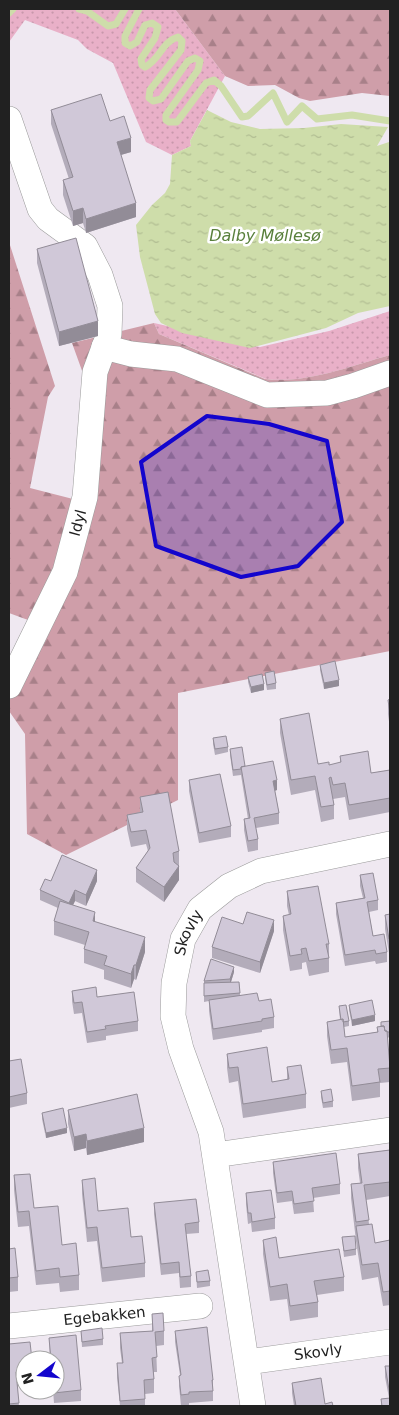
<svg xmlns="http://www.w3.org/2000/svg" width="399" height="1415" font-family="'DejaVu Sans',sans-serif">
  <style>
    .grass { fill: url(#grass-dots) }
    .forest { fill: url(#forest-firs) }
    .water { fill: url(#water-ripples) }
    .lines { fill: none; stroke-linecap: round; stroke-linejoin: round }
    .stream { stroke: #ceddaa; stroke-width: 7 }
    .minor-casing { stroke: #9b9b9b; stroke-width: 26 }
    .minor { stroke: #fff; stroke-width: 25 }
    .wall { fill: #b3acba }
    .shaded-wall { fill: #928c97 }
    .building { fill: #d0c8d8; stroke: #928c97 }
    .marked { fill: #1305cd; fill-opacity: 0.2; stroke: #1305cd; stroke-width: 4; stroke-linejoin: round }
    .labels { text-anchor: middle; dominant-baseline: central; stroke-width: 5; stroke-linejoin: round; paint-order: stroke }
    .street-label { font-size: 15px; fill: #212121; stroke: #fff }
    .water-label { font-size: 16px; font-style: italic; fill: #59803c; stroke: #fff }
  </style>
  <defs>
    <pattern id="grass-dots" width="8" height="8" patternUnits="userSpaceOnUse" patternTransform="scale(1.25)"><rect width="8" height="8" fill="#e9b0c8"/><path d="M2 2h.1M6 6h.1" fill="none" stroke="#c897ac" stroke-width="1.8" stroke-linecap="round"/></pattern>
    <pattern id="forest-firs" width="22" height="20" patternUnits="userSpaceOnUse" patternTransform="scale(1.25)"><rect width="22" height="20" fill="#cf9ea9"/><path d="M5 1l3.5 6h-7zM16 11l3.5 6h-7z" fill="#a88089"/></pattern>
    <pattern id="water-ripples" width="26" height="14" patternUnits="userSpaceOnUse" patternTransform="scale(1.25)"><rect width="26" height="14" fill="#ceddaa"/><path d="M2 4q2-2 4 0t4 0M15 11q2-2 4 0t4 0" fill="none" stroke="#b1bd92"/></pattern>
  </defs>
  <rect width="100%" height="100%" fill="#efe8f1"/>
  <path class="grass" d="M9 9H175L225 76 190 141 191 146 172 155 146 142 113 63 87 49 78 40 25 20 9 42Z
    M390 311V355C350 366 307 384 266 379L159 334 154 323 260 347 329 331Z"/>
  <path class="forest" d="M175 9H390V96L362 93 310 101 299 98 275 85 248 86 225 76Z
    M9 242 55 386 48 397 30 488 73 499 85 379 72 343 154 323 159 334 265 379C307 384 350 366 390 355V651L178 693V800L66 855 27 834 25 734 9 711V666L28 620 9 613Z"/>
  <path class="water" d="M207 110 231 122 260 129 304 128 341 124 388 127 377 146 389 142 390 154V306L358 313 326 328 250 348 182 333 161 323 155 314 140 257 136 225 152 205 165 193 170 184 172 155 191 146 190 141Z"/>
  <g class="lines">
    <path class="stream" d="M79 9 87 11 108 26 116 24 125 9
      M139 9 125 36V43L130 46 137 42 145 25 152 23 158 27 155 38 141 59 142 65 145 67C161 59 161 42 178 37L182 41 181 50 150 90 149 98 153 101 161 99 188 61 195 58 200 61 198 70 166 115V120L169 122H177L206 83 214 80 221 86 242 117 248 116 273 93 287 122 302 106 317 119 352 115 390 121
      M9 13 13 9"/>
    <defs>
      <g id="minor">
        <path d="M9 119 40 209 48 219 85 246 100 275 110 306 109 334 95 372 85 497 65 572 9 686"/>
        <path d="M104 347 131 354 177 359 267 395 327 393 353 386 390 373"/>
        <path d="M215 1155 390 1130"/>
        <path id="s1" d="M9 1326 200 1306"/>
        <path id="s2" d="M247 1362 390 1342"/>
        <path id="s3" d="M253 1406 211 1132 181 1049 173 1016 174 983 183 939 200 909 229 886 261 871 390 844"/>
      </g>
    </defs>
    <use href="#minor" class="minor-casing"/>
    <use href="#minor" class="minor"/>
  </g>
  <path class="wall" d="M51 110 110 121 131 152 121 155 136 217 86 233 83 223 73 226 63 195V180L69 179 51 124Z
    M37 249 98 336 59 346 37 263Z
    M320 665 339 686 324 689 320 670Z
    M265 673 276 683V689L267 690 265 678Z
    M248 677 264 690 251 693 248 682Z
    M390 699V729L388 714V700Z
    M280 719 318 764 329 765 340 763V756L371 773 390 770V812L349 820 345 797 333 799 334 805V819L321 822 315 790 291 795 280 733Z
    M213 738 228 747V752L215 755 213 744Z
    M230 749 245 766 277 790 275 791 279 813V824L256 828 258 839V850L248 852 244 830V819H248L241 775 233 776 230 755Z
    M189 780 231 826V837L199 843 189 791Z
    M140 797 179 851V880L164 902 136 882V868L148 851 146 844 131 847 127 829V815L140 812Z
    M360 875 378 900V910L369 912 373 936 387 952V962L376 964 375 961 345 966 336 914V903L363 898 360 886Z
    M51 881H97L86 906 75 901 73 905 95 922 145 952 136 980 134 979 131 988 104 979V970L84 963V949L85 945 54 935V921L58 908 40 900V890Z
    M287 891 329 944V972L309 976 306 962 302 963V969L290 971 283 930V916L289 915 287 906Z
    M390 914V953H389L385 929V915Z
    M243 924 274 931 260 973 212 958V947Z
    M234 972 231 982H239L240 995 259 1001 274 1017V1028L262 1030V1032L213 1040 209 1011V1001L204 1002V981Z
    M72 991 97 997 138 1021V1031L106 1036V1040L87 1043 82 1013 74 1014 72 1001Z
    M349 1005 375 1021 352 1026 349 1010Z
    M339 1006 349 1021V1026L344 1027 345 1037 377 1032V1027L381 1026V1022L390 1021V1037L387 1038 390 1064V1082L380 1083V1097L352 1101 347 1062 331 1064 327 1036V1022L340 1020Z
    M227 1054 272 1082 287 1080V1067L306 1094V1108L243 1118 238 1081 229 1083 227 1068Z
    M9 1061 27 1093V1104L9 1108Z
    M321 1091 333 1101V1107L323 1108 321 1097Z
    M68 1110 144 1142 87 1155 86 1148 74 1151 68 1124Z
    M42 1113 67 1133 46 1138 42 1119Z
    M390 1150V1196L366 1200 369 1224 375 1243 390 1240V1305L383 1306 378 1277 362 1280 356 1241 351 1198V1184L360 1183 358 1168V1154Z
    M273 1162 340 1184V1194L313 1198 314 1212 294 1214 292 1201 277 1203 273 1173Z
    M14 1175 34 1208 62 1245 79 1275V1290L60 1292 59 1283 36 1285 29 1226 18 1227 14 1190Z
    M82 1180 98 1211 131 1237 145 1263V1277L102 1282 97 1241 87 1242 82 1194Z
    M246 1193 275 1218V1229L252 1232 251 1223 248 1224 246 1204Z
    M154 1203 199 1222V1233L186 1234 191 1276V1287L180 1288 179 1273 161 1275 154 1214Z
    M342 1237 356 1249V1255L344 1257Z
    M263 1240 279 1258 344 1277V1291L317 1295 318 1302V1317L290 1321 287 1299 270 1301 263 1254Z
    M9 1249 18 1277V1291L9 1292Z
    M196 1272 210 1281V1286L197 1288Z
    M152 1314 164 1331V1345L156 1346 157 1372H154V1393L145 1394V1406H120L117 1378V1363H122L120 1348V1333L152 1331Z
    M81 1331 103 1339V1345L82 1347Z
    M175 1331 213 1380V1401L189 1403V1405L181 1406 179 1386 180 1375 175 1342Z
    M49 1338 81 1390V1401L54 1403 53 1390H55V1360H50Z
    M9 1344 25 1360V1385L17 1386 19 1406H9Z
    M385 1366H390V1406H381V1399L389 1398 385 1377Z
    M292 1383 325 1404 333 1406H294L292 1393Z"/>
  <path class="shaded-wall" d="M131 138V152L117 156V142Z
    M136 203V217L86 233V219Z
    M83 208V223L73 226V211Z
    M98 321V336L59 346V332Z
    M339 680V686L324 689V683Z
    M264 684V690L251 693V687Z
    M277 780V790L273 791V781Z
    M179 866V880L164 902V887Z
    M97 870V881L86 906V895Z
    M75 890V901L69 913V903Z
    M95 912V927L93 921Z
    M274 920V931L260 973V962Z
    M145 937V952L136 980V965Z
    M134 965V979L131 988V974Z
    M234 967V972L230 985V979Z
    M375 1015V1021L352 1026V1020Z
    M67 1128V1133L46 1138V1133Z
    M144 1128V1142L87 1155V1141Z
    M86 1134V1148L74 1151V1137Z"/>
  <path class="building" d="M101 94 110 121 124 116 131 138 117 142 136 203 86 219 83 208 73 211 63 180 73 177 51 110Z
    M76 238 98 321 59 332 37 249Z
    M335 661 339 680 324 683 320 665Z
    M274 671 276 683 267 685 265 673Z
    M262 674 264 684 251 687 248 677Z
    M390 699V714L388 700Z
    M309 713 318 764 329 762V765L341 762 340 756 368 751 371 773 390 770V798L349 805 345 783 333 785 331 777 329 778 334 805 321 807 315 776 291 780 280 719Z
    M226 736 228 747 215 749 213 738Z
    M242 747 245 766 241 767V769L233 770 230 749Z
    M273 761 277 780 273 781 279 813 254 818 258 839 248 841 244 819 250 818 241 767Z
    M220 774 231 826 199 833 189 780Z
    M168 792 179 851 173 853 174 862 179 866 164 887 136 868 150 848 146 830 131 832 127 815 143 812 140 797Z
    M62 855 97 870 86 895 75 890 69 903 40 890 45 879 51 881Z
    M373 873 378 900 367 902 373 936 384 934 387 952 376 954 375 950 345 955 336 903 365 898 360 875Z
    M318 886 329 944H326L329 958 309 961 306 948 301 949 302 954 290 956 283 916 291 914 287 891Z
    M60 901 95 912 93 921 145 937 136 965H134L131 974 104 965 107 956 84 949 89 932 54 921Z
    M247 912 274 920 260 962 212 947 222 917 243 924Z
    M390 914V938L389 939 385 915Z
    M211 959 234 967 230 979 204 981Z
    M239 982 240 993 204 996V983Z
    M96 987 97 997 134 992 138 1021 105 1026 106 1029 87 1032 82 1002 74 1003 72 991Z
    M257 993 259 1001 271 999 274 1017 262 1019V1021L213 1029 209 1000Z
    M372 1000 375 1015 352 1020 349 1005Z
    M346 1005 349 1021 343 1022V1019L341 1020 339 1006Z
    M343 1019 345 1037 378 1032 377 1027 384 1026 385 1031H387L390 1068 378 1069 380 1082 352 1086 347 1048 331 1050 327 1022Z
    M390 1021V1032H387V1031H385L384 1026H381V1022Z
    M267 1047 272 1082 289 1079 287 1067 301 1065 306 1094 243 1104 238 1067 229 1068 227 1054Z
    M21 1059 27 1093 9 1097V1061Z
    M331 1089 333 1101 323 1103 321 1091Z
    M137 1094 144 1128 87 1141 86 1134 74 1137 68 1110Z
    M63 1108 67 1128 46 1133 42 1113Z
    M390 1150V1182L364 1185 369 1220 356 1222 351 1184 362 1183 358 1154Z
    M336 1153 340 1184 312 1188 314 1201 294 1204 292 1191 277 1193 273 1162Z
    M30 1174 34 1208 58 1206 62 1245 76 1243 79 1275 60 1277 59 1268 36 1271 29 1211 18 1212 14 1175Z
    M95 1178 98 1211 128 1208 131 1237 142 1236 145 1263 102 1268 97 1227 87 1228 82 1180Z
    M271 1190 275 1218 252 1222 251 1213H248L246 1193Z
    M196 1199 199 1222 185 1224 191 1276 180 1277 179 1262 161 1264 154 1203Z
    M372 1224 375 1243 390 1240V1291L383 1292 378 1263 362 1265 356 1226Z
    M355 1236 356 1249 344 1251 342 1237Z
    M276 1237 279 1258 339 1249 344 1277 314 1281 318 1302 290 1306 287 1284 270 1287 263 1240Z
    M15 1248 18 1277 9 1278V1249Z
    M208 1270 210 1281 197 1282 196 1272Z
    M163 1313 164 1331 155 1332 157 1357 152 1358 154 1379 144 1380 145 1399 120 1401 117 1363H123L120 1333 153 1331 152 1314Z
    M207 1327 213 1380H212L213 1391 189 1392V1394L181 1395 179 1376 181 1375 175 1331Z
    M102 1328 103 1339 82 1342 81 1331Z
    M76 1335 81 1390 54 1393 55 1360H51L49 1338Z
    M30 1342 32 1360H25V1371L16 1372 19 1403 9 1404V1344Z
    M385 1366H390V1395Z
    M321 1378 325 1404 332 1402 333 1406H296L292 1383Z
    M390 1398V1406H382L381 1399Z"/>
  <path class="marked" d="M207 416 269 424 327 441 342 522 298 566 241 577 156 546 141 462Z"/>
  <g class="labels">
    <g class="street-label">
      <text transform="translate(78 523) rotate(-75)">Idyl</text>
      <text stroke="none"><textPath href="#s3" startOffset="485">Skovly</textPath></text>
      <text stroke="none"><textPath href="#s1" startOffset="96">Egebakken</textPath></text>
      <text stroke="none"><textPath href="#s2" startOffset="72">Skovly</textPath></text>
    </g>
    <g class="water-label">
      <text x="265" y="235">Dalby Møllesø</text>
    </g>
  </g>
  <rect width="399" height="1415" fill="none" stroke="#212121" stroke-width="20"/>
  <g transform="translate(40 1375) rotate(254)"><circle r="24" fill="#ffffff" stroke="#a6a6a6"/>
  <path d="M0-4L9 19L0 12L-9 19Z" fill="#1305cd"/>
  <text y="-8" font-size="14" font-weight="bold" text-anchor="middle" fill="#212121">N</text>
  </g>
</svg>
